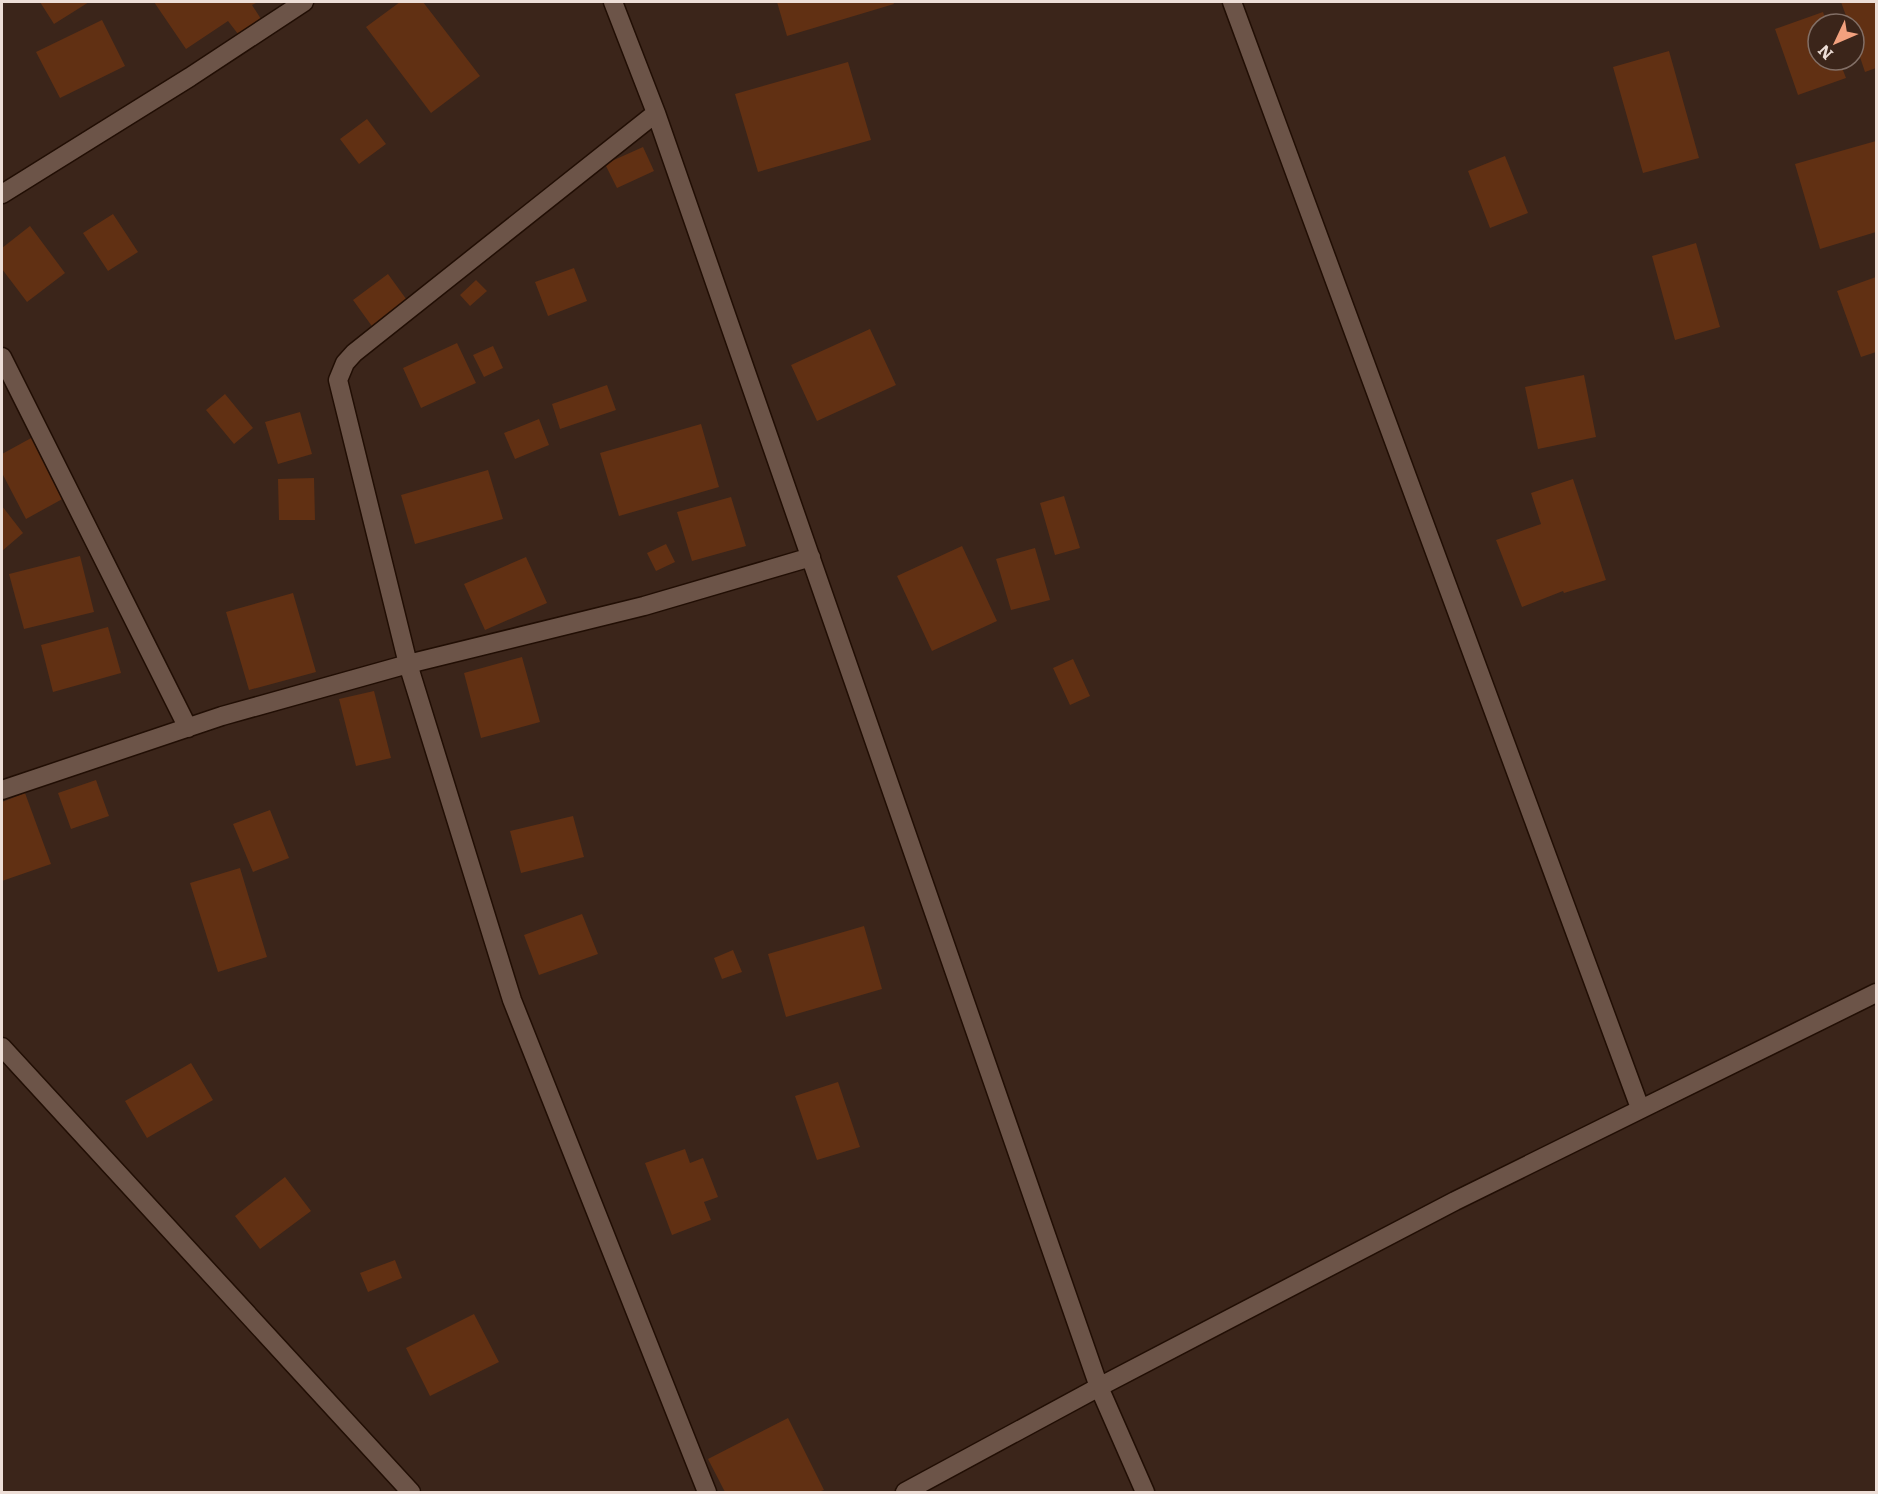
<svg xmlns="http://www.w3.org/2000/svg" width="1878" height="1494" font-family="Literata,serif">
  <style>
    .building { fill: #613013 }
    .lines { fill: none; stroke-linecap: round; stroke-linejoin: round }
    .minor-casing { stroke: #210e04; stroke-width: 21 }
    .minor { stroke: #6c5448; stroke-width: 18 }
  </style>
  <rect width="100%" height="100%" fill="#3b251a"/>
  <path class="building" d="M40 2H89L54 24Z
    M154 2H258L252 5 261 19 238 34 228 21 186 49Z
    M400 2H423L480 76 431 113 366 27Z
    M777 2H893L894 4 787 36Z
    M1841 2H1876V68L1865 72 1854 39V24H1849Z
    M1823 12 1827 24H1818V60H1839L1846 78 1798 95 1775 29Z
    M102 20 125 66 60 98 36 52Z
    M1669 51 1699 158 1643 173 1613 67Z
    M848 62 871 140 758 172 735 94Z
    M367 119 386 144 359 164 340 139Z
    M1876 141V232L1820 249 1795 164Z
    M643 147 654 171 617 188 605 164Z
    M1505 156 1528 213 1490 228 1468 171Z
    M113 214 138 252 108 271 83 233Z
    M30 226 65 273 27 302 2 269V248Z
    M1696 243 1720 327 1675 340 1652 256Z
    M574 268 587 301 548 316 535 282Z
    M388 274 409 303 374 329 353 300Z
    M1876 277V352L1861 357 1837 291Z
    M476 280 487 291 470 306 460 295Z
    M870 329 896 385 817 421 791 365Z
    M457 343 476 383 421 408 403 368Z
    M493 346 503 368 484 377 473 355Z
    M1584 375 1596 437 1538 449 1525 387Z
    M607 385 616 410 560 429 552 404Z
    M225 394 253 428 234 444 206 410Z
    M300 412 312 454 278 464 265 422Z
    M539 419 549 445 515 459 504 433Z
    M701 424 719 487 619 516 600 453Z
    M33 437 66 497 26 519 2 473V454Z
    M488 470 503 519 415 544 401 495Z
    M314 478 315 520H279L278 479Z
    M1573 479 1606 580 1564 593 1563 591 1522 607 1496 540 1541 524 1531 493Z
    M1064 496 1080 548 1055 555 1040 503Z
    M731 497 746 546 692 561 677 512Z
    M2 506 23 533 2 551Z
    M666 544 675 562 656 571 647 553Z
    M962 546 997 621 932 651 897 576Z
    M1035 548 1050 600 1011 610 996 559Z
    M80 556 94 612 24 629 9 574Z
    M526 557 547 603 485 630 464 584Z
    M293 593 316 672 249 690 226 612Z
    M108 627 121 673 53 692 41 645Z
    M522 657 540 722 481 738 464 673Z
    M1073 659 1090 696 1070 705 1053 668Z
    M374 691 391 758 356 766 339 699Z
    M96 780 109 816 71 829 58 793Z
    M25 793 51 864 2 881V802Z
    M270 810 289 858 253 872 233 824Z
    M573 816 584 857 521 873 510 831Z
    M240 868 267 957 218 972 190 883Z
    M582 914 598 954 539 975 524 935Z
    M864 926 882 989 786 1017 768 954Z
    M733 950 742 972 722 979 714 958Z
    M191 1063 213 1100 147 1138 125 1101Z
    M838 1082 860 1147 817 1160 795 1096Z
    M685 1149 690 1163 703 1158 718 1197 704 1202 711 1220 672 1235 645 1163Z
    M285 1177 311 1211 260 1249 235 1216Z
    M395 1260 402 1278 368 1292 360 1273Z
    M474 1314 499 1362 430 1396 406 1348Z
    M788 1418 824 1490 818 1492H725L708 1459Z"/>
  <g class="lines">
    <defs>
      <path id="minor" d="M613 2 656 113 1099 1387 1145 1492
        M1232 2 1640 1108
        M656 113 354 353 345 363 338 380 408 664 512 1000 707 1492
        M2 194 190 77 304 2
        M2 357 188 728
        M2 790 222 716 408 664 644 606 811 557
        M2 1047 411 1492
        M905 1492 1099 1387 1455 1201 1876 993"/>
    </defs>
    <use href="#minor" class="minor-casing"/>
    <use href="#minor" class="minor"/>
  </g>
  <rect width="1878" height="1494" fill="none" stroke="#edded7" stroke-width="6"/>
  <g transform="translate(1836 42) rotate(226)"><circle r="28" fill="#3b251a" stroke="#826f66" stroke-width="1.5"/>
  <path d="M0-4.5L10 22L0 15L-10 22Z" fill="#f2a17e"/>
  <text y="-9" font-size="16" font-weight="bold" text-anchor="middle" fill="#edded7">N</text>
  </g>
</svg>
